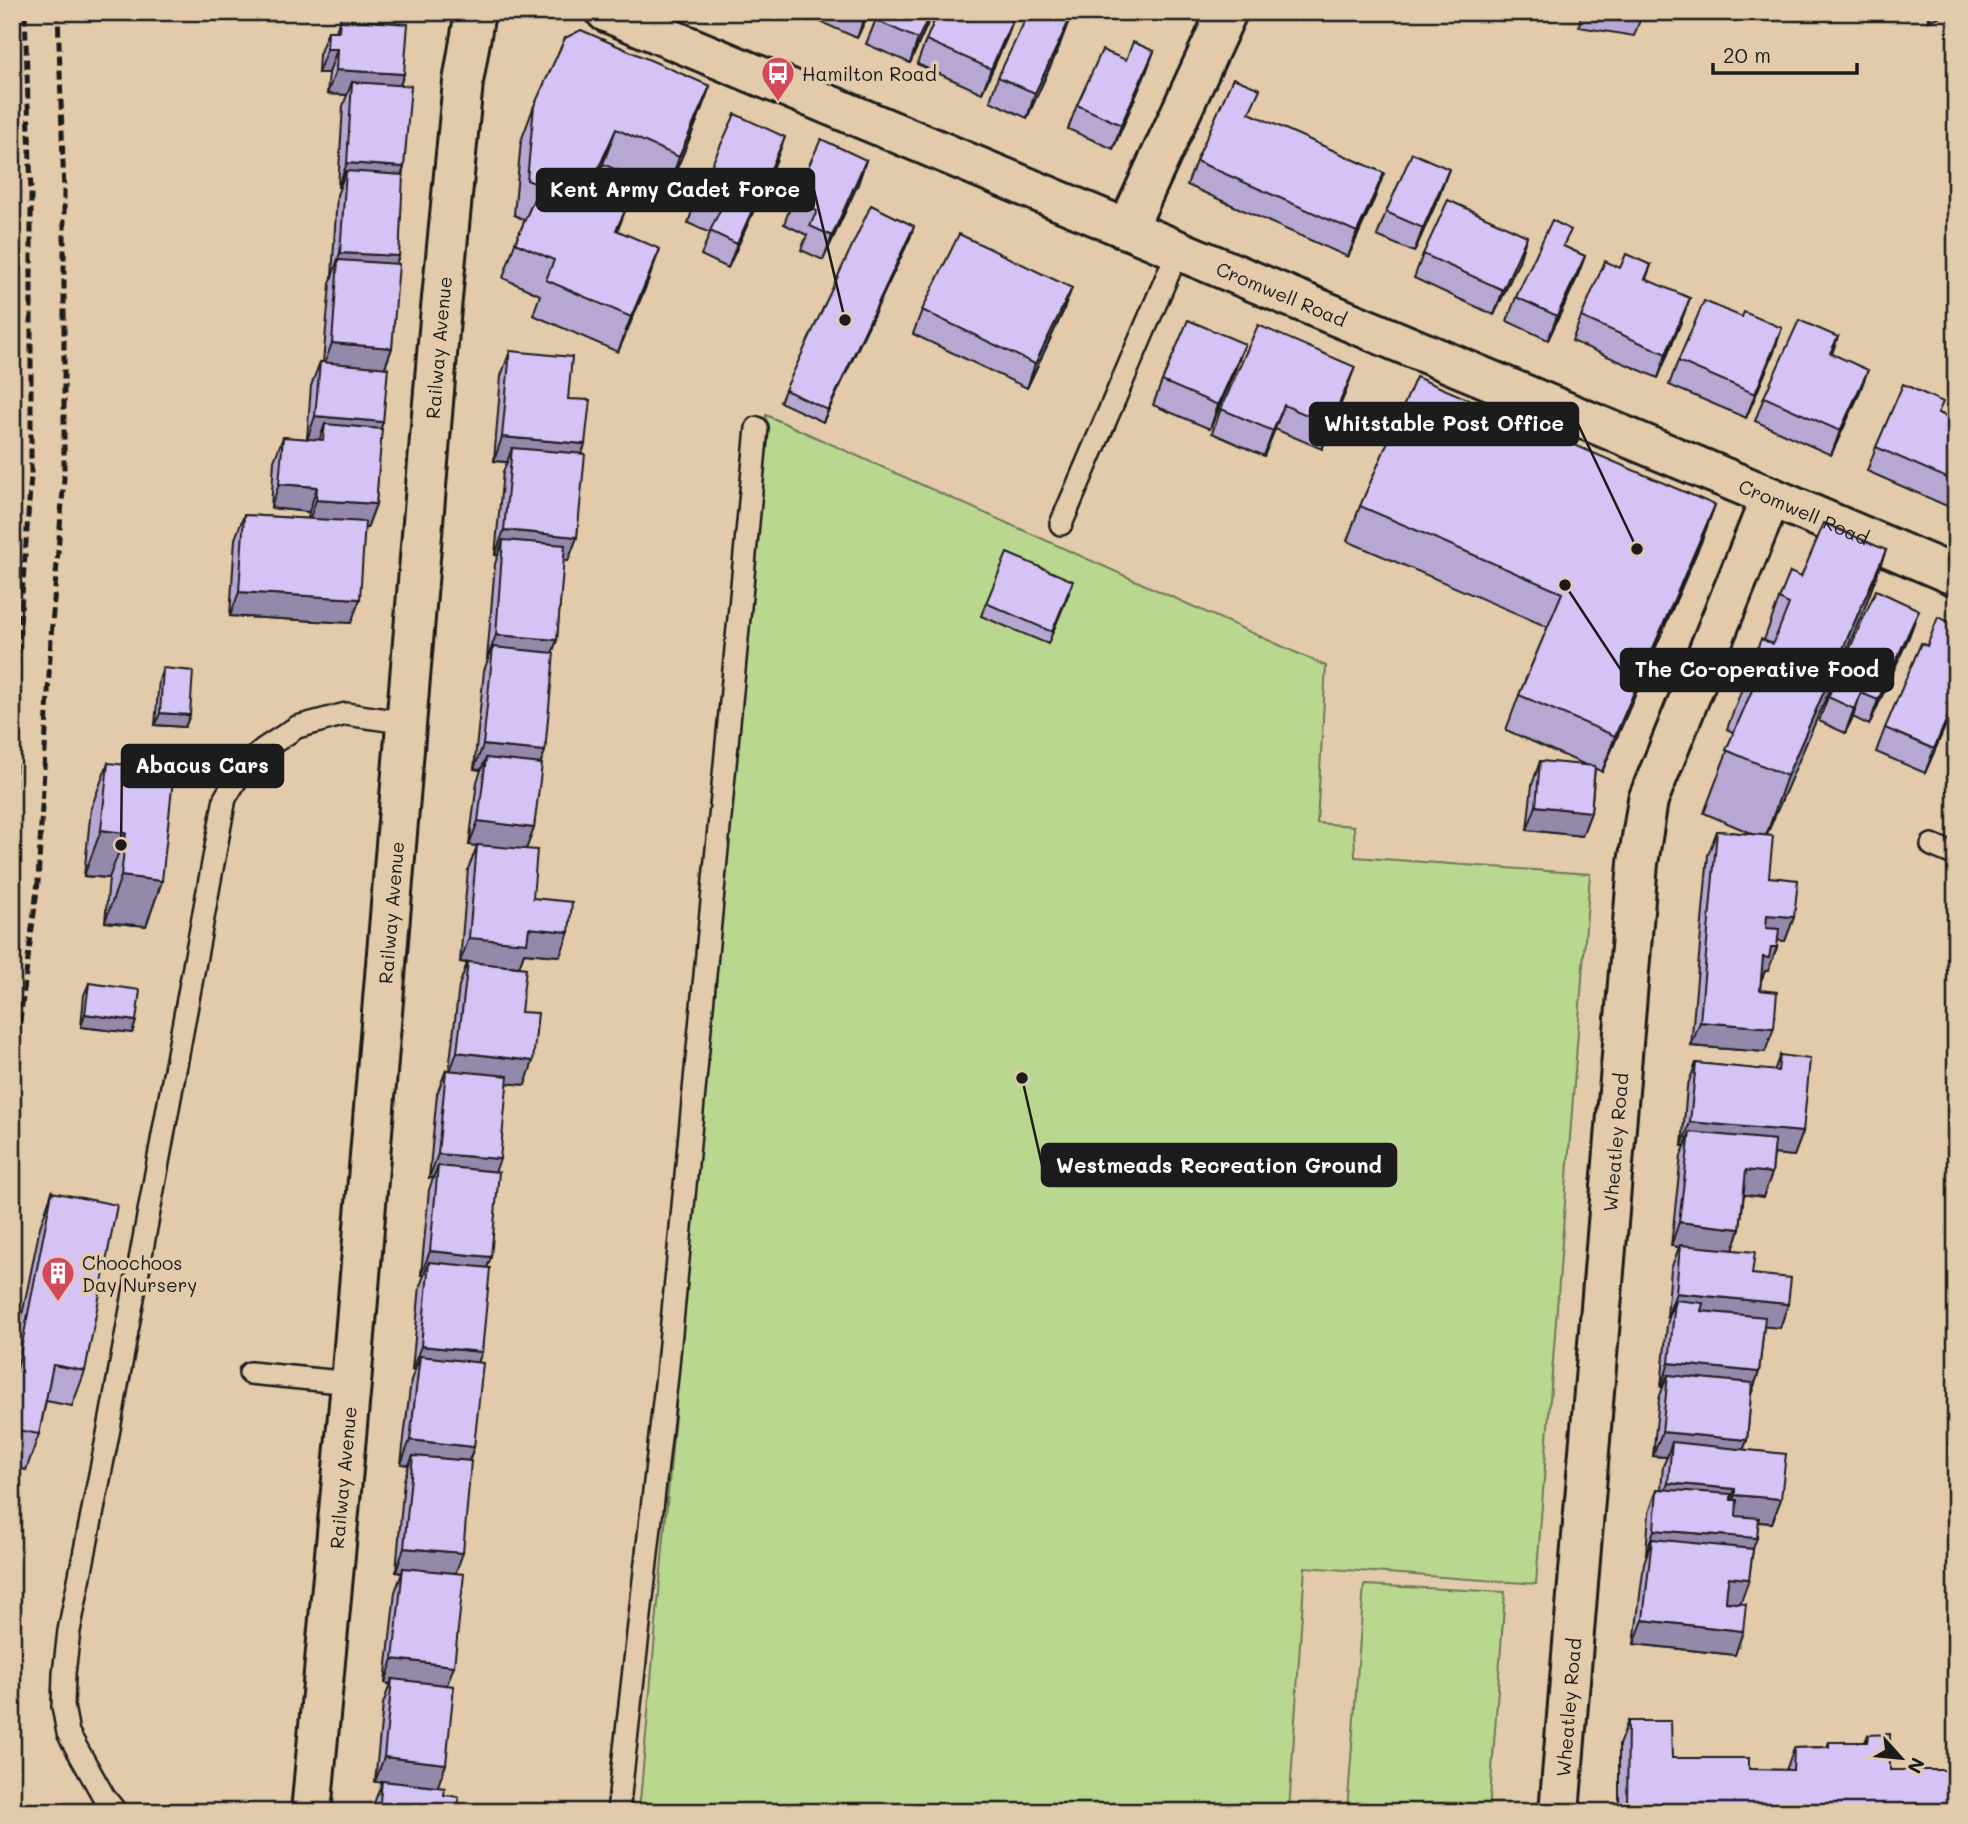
<svg xmlns="http://www.w3.org/2000/svg" width="1968" height="1824" font-family="Mali,sans-serif">
  <style>
    .green { fill: #bad78f; stroke: #6b7a56; stroke-width: 2 }
    .lines { fill: none; stroke-linecap: round; stroke-linejoin: round }
    .service-casing { stroke: #1c1c1c; stroke-width: 26 }
    .minor-casing { stroke: #1c1c1c; stroke-width: 44 }
    .service { stroke: #e3caab; stroke-width: 21 }
    .minor { stroke: #e3caab; stroke-width: 38 }
    .rail { stroke: #1c1c1c; stroke-width: 5; stroke-dasharray: 10 5; stroke-linecap: butt }
    .wall { fill: #b6a8d2; stroke: #1c1c1c; stroke-width: 2 }
    .shaded-wall { fill: #9488ab; stroke: #1c1c1c; stroke-width: 2 }
    .building { fill: #d4c3f4; stroke: #1c1c1c; stroke-width: 2 }
    .labels { text-anchor: middle; dominant-baseline: central; stroke-width: 7; stroke-linejoin: round; paint-order: stroke }
    .poi-label { font-size: 19px; fill: #1c1c1c; stroke: #e3caab; text-anchor: start }
    .street-label { font-size: 19px; fill: #1c1c1c; stroke: #e3caab }
    .leader { fill: none; stroke: #1c1c1c; stroke-width: 2.5 }
    .callout-dot { fill: #1c1c1c; stroke: #e3caab; stroke-width: 2.5 }
    .callout { fill: #1c1c1c; stroke: #1c1c1c; stroke-width: 2.5 }
    .callout-label { font-size: 21px; text-anchor: middle; font-weight: bold; fill: #fff }
  </style>
  <rect width="100%" height="100%" fill="#e3caab"/>
  <filter id="ink" filterUnits="userSpaceOnUse"><feTurbulence type="fractalNoise" baseFrequency=".0143" numOctaves="2"/><feDisplacementMap in="SourceGraphic" scale="14" xChannelSelector="R" yChannelSelector="G"/><feConvolveMatrix kernelMatrix="1 2 1 2 8 2 1 2 1" color-interpolation-filters="sRGB"/></filter>
  <g filter="url(#ink)">
    <path class="green" d="M766 415 1326 666 1317 823 1354 826 1355 857 1590 874 1536 1584 1305 1567 1289 1812H639Z
      M1364 1585 1505 1592 1489 1812H1347Z"/>
    <g class="lines">
      <defs>
        <path id="service" d="M1061 524 1178 251
          M1932 845 1956 855
          M250 1373 351 1383
          M116 1812 104 1797 68 1733 63 1706 64 1674 69 1631 109 1429 225 798 246 764 265 748 297 727 346 714 408 723
          M618 1812 667 1375 757 428"/>
        <g id="minor">
          <path id="s1" d="M606 12 1771 497 1956 576"/>
          <path d="M1127 229 1227 12"/>
          <path id="s2" d="M311 1812 351 1383 440 319 463 82 475 12"/>
          <path id="s3" d="M1559 1812 1638 863 1648 800 1771 497"/>
        </g>
      </defs>
      <use href="#service" class="service-casing"/>
      <use href="#minor" class="minor-casing"/>
      <use href="#service" class="service"/>
      <use href="#minor" class="minor"/>
      <path class="rail" d="M12 863 19 635 31 476V193L25 12
        M12 1082 38 882 51 637 64 478V192L58 12"/>
    </g>
    <path class="wall" d="M816 12H869L857 38 814 19Z
      M879 12H933L910 63 866 44Z
      M1581 12H1643L1634 36 1579 27Z
      M1926 12H1951L1929 21Z
      M1951 12H1956V23Z
      M340 19 404 74 400 85 404 167 402 175 399 256 396 264 392 348 385 368 383 422 381 428 376 504 367 528H364L351 623 230 616 235 539 244 515 308 519 309 512 271 508 274 461 283 437 307 439 311 386 320 362 323 363 330 284 332 277 337 195 340 187H338L343 106 347 95 327 94 329 73H318L319 55 328 31H336Z
      M1008 35 982 93 917 64 926 40Z
      M1059 47 1027 118 990 101 998 77Z
      M1154 51 1145 75 1113 149 1068 129 1077 105 1126 60Z
      M710 86 697 121 667 192 603 164 589 195 625 211 618 230 647 284 618 352 533 315 540 295 503 278 515 243 525 220 514 215 521 141 534 106Z
      M1251 114 1384 173 1375 197 1348 257 1187 185 1196 161Z
      M866 160 858 184 823 260 801 250 807 235 784 224 793 200Z
      M776 161 728 268 701 255 710 233 688 223 696 199Z
      M1440 194 1414 252 1377 236 1386 212Z
      M914 226 910 238 823 422 780 402 785 390Z
      M1565 247 1585 256 1576 280 1548 340 1507 321 1516 297Z
      M1423 254 1519 261 1494 315 1414 278Z
      M1651 265 1646 279 1681 322 1658 378 1572 341 1581 317Z
      M922 310 1063 312 1027 388 913 334Z
      M1838 337 1832 354 1859 394 1831 455 1755 421 1764 397Z
      M510 351 568 399 585 444 582 454 577 537 568 561 563 560 557 640 552 653 545 751 540 764 534 828 526 849 533 898 560 956 524 953 519 967 525 1085 507 1083 495 1172 487 1268 482 1352 478 1362 474 1447 469 1461 455 1573 447 1685 446 1764 437 1787 458 1812H373V1806L382 1782H375L383 1704 390 1684 385 1683 395 1592 402 1573 396 1572 404 1480 409 1465 401 1464 411 1380 415 1370H412L420 1286 424 1275H421L429 1190 433 1178H429L437 1094 446 1070H449L459 986 467 963 460 962 468 869 477 846 469 845 477 782 481 770 474 769 484 671 488 659H487L495 564 498 555H495L503 472 507 462 494 461 501 376Z
      M1774 352 1746 418 1669 385 1678 361Z
      M1236 368 1210 429 1153 405 1162 381Z
      M1346 391 1322 449 1275 429 1264 456 1212 433 1221 409Z
      M1939 413 1956 420V510L1867 471 1876 447Z
      M1715 505 1702 540 1602 772 1595 768 1591 812 1582 836 1527 830 1532 785 1540 761 1588 766 1506 730 1519 695 1548 627 1347 541 1360 506Z
      M1886 550 1863 612 1766 835 1769 877 1794 917 1785 941 1777 940V947L1768 971H1765L1761 981 1760 990 1765 1052 1691 1046 1708 855 1717 831 1753 834 1704 813 1734 733 1727 729 1750 667 1764 640 1779 599 1801 577Z
      M1069 593 1048 644 981 616 986 603Z
      M1910 634 1869 725 1853 717 1845 733 1819 721 1828 697Z
      M163 668 190 715 185 727 155 725 159 680Z
      M1956 701 1925 773 1876 752 1885 728Z
      M108 763 162 881 146 926 105 922 109 878 84 876 91 808Z
      M89 983 136 1021 132 1033 81 1027 84 995Z
      M1780 1055 1803 1132 1794 1156 1774 1154 1772 1173 1763 1197 1744 1194 1740 1229 1733 1250 1752 1274 1788 1304 1780 1328 1764 1326 1759 1372 1751 1395 1747 1440 1743 1450 1781 1499 1772 1523 1758 1522 1753 1549 1749 1579 1740 1604 1743 1631 1735 1655 1634 1644 1644 1563 1647 1554H1646L1649 1513 1657 1489H1661L1663 1466 1667 1457 1653 1456 1659 1399 1663 1387H1661L1667 1325 1669 1317H1667L1671 1269 1679 1247 1671 1246 1681 1156 1685 1146H1682L1687 1087 1696 1063 1774 1071Z
      M52 1192 85 1371 72 1406 46 1401 39 1434 26 1470 12 1467V1365L40 1227Z
      M1628 1721 1672 1758 1749 1769 1786 1770 1794 1748 1827 1747 1829 1742H1865L1868 1735 1890 1770 1949 1785 1956 1766V1812H1619V1745Z"/>
    <path class="shaded-wall" d="M866 12H869L857 38Z
      M931 12H933L910 63 918 39Z
      M1016 12 1008 35 982 93 991 69Z
      M1932 12H1951L1929 21Z
      M1068 23 1059 47 1027 118 1035 93Z
      M327 49H337L329 73H318Z
      M1154 51 1145 75 1113 149 1121 125Z
      M336 70 404 74 395 99 352 82 347 95 327 94Z
      M710 86 697 121 667 192 679 157Z
      M616 129 603 164 574 230 587 194Z
      M785 137 776 161 728 268 737 244Z
      M866 160 858 184 823 260 832 236Z
      M347 163 404 167 396 191 346 171 340 187H338Z
      M1449 169 1440 194 1414 252 1423 228Z
      M1384 173 1375 197 1348 257 1357 232Z
      M914 226 910 238 823 422 828 410Z
      M1527 236 1519 261 1494 315 1503 290Z
      M660 249 647 284 618 352 631 317Z
      M340 253 399 256 390 280 338 260 332 277Z
      M1585 256 1576 280 1548 340 1557 316Z
      M1072 288 1063 312 1027 388 1035 364Z
      M1690 298 1681 322 1658 378 1666 354Z
      M1782 328 1774 352 1746 418 1755 394Z
      M332 343 392 348 383 372 323 368Z
      M1245 344 1236 368 1210 429 1218 405Z
      M1355 367 1346 391 1322 449 1330 425Z
      M1868 370 1859 394 1831 455 1840 431Z
      M1284 405 1275 429 1264 456 1273 431Z
      M315 416 383 422 374 446 325 424 319 441 307 440Z
      M502 437 585 444 577 468 512 448 507 462 494 461Z
      M279 484 317 487 309 512 271 508Z
      M316 500 376 504 367 528 308 524Z
      M1715 505 1702 540 1602 772 1615 736Z
      M504 530 577 537 568 561 502 555 503 540 498 555H495Z
      M1886 550 1863 612 1765 839 1787 776Z
      M239 592 360 599 351 623 230 616Z
      M1919 610 1910 634 1869 725 1878 700Z
      M496 635 557 640 548 664 493 647 488 659H487Z
      M1861 693 1853 717 1845 733 1854 709Z
      M1956 697V701L1925 773 1934 749Z
      M160 713 190 715 185 727 155 725Z
      M483 745 545 751 536 775 486 758 481 770 474 769Z
      M1536 806 1591 812 1582 836 1527 830Z
      M478 821 534 828 525 852 469 845Z
      M101 830 126 833 109 878 84 876Z
      M121 876 162 881 146 926 105 922Z
      M1767 915 1794 917 1785 941 1758 939Z
      M529 928 569 932 560 956 524 953 519 967 460 962 469 938Z
      M1771 947H1777L1768 971H1765L1760 982 1763 957Z
      M85 1014 136 1021 132 1033 81 1027Z
      M1700 1022 1774 1028 1765 1052 1691 1046Z
      M457 1052 533 1061 525 1085 448 1077Z
      M1690 1122 1803 1132 1794 1156 1688 1146 1690 1132 1685 1146H1682Z
      M438 1154 500 1159 491 1183 438 1166 433 1178H429Z
      M1746 1170 1772 1173 1763 1197 1738 1194Z
      M1679 1222 1740 1229 1732 1253 1671 1246Z
      M430 1251 491 1257 482 1281 429 1262 424 1275H421Z
      M1676 1293 1788 1304 1780 1328 1674 1318 1675 1300 1669 1317H1667Z
      M421 1346 482 1352 473 1376 420 1356 415 1370H412Z
      M1669 1363 1759 1372 1750 1396 1668 1375 1663 1387H1661Z
      M1662 1432 1747 1440 1738 1464 1672 1442 1667 1457 1653 1456Z
      M410 1440 474 1447 465 1471 413 1456 409 1465 401 1464Z
      M1668 1483 1735 1489 1726 1513 1659 1507Z
      M1735 1495 1781 1499 1772 1523 1726 1519Z
      M1654 1530 1757 1538 1748 1562 1652 1539 1647 1554H1646Z
      M404 1548 463 1553 454 1577 403 1568 402 1573 396 1572Z
      M1729 1577 1749 1579 1740 1604 1720 1601Z
      M1643 1620 1743 1631 1735 1655 1634 1644Z
      M393 1659 454 1666 445 1690 392 1679 390 1684 385 1683Z
      M384 1757 446 1764 437 1788 375 1782Z"/>
    <path class="building" d="M879 12H931L918 39 875 20Z
      M938 12H950L967 20 971 12H1016L991 69 926 40Z
      M1029 12H1044L1068 23 1035 93 998 77Z
      M340 19 408 24 404 74 336 70 337 49H327L328 31H339Z
      M581 30 710 86 679 157 616 129 587 194 625 211 616 230 660 249 631 317 546 280 554 260 515 243 540 185 527 180 534 106 565 38Z
      M1133 42 1154 51 1121 125 1077 105 1102 50 1126 60Z
      M1233 78 1260 89 1249 113 1384 173 1357 232 1196 161Z
      M352 82 411 86 404 167 347 163Z
      M735 114 785 137 737 244 710 231 720 210 696 199Z
      M821 139 866 160 832 236 810 226 817 211 793 200Z
      M1412 153 1449 169 1423 228 1386 212Z
      M346 171 403 175 399 256 340 253Z
      M1448 200 1527 236 1503 290 1423 254Z
      M871 205 914 226 828 410 785 390Z
      M1552 220 1571 230 1563 246 1585 256 1557 316 1516 297Z
      M959 234 1072 288 1035 364 922 310Z
      M1626 254 1651 265 1645 279 1690 298 1666 354 1581 317 1605 261 1620 268Z
      M338 260 399 264 392 348 332 343Z
      M1704 301 1742 317 1744 312 1782 328 1755 394 1678 361Z
      M1188 320 1245 344 1218 405 1162 381Z
      M1799 320 1838 337 1830 353 1868 370 1840 431 1764 397Z
      M1258 325 1355 367 1330 425 1284 405 1273 431 1221 409Z
      M510 351 572 357 568 399 590 400 585 444 502 437Z
      M320 362 388 368 383 422 315 416Z
      M1416 377 1715 505 1615 736 1519 695 1562 593 1360 506Z
      M1903 384 1943 402 1938 413 1956 420V482L1876 447Z
      M325 424 382 429 376 504 316 500 317 487 279 484 283 437 323 440Z
      M512 448 585 454 577 537 504 530Z
      M244 515 365 522 360 599 239 592Z
      M1824 523 1886 550 1787 776 1726 750 1760 672 1750 667 1761 639 1773 644 1789 604 1779 599 1790 572 1801 577Z
      M503 540 565 545 557 640 496 635Z
      M1007 553 1073 581 1052 632 986 603Z
      M1876 590 1919 610 1878 700 1861 693 1854 709 1828 697Z
      M1938 617 1956 625V697L1934 749 1885 728 1921 643 1927 646Z
      M493 647 554 653 545 751 483 745Z
      M163 668 193 671 190 715 160 713Z
      M486 758 542 764 534 828 478 821Z
      M1540 761 1595 766 1591 812 1536 806Z
      M108 763 174 770 162 881 121 876 126 833 101 830Z
      M1717 831 1773 836 1769 877 1798 880 1794 917 1767 915 1766 928 1779 929 1777 947H1771L1769 958 1763 957 1760 990 1777 992 1774 1028 1700 1022Z
      M477 845 537 850 533 898 572 902 569 932 529 928 527 943 469 938Z
      M468 962 526 968 521 1012 538 1013 533 1061 457 1052Z
      M89 983 140 990 136 1021 85 1014Z
      M1780 1055 1810 1059 1803 1132 1690 1122 1696 1063 1778 1071Z
      M446 1070 508 1076 500 1159 438 1154Z
      M1690 1132 1775 1140 1772 1173 1746 1170 1740 1229 1679 1222Z
      M438 1166 499 1172 491 1257 430 1251Z
      M52 1192 117 1205 85 1371 53 1365 39 1434 12 1429V1395Z
      M1680 1245 1755 1252 1752 1274 1791 1278 1788 1304 1676 1293Z
      M429 1262 490 1268 482 1352 421 1346Z
      M1675 1300 1703 1303 1701 1311 1765 1317 1759 1372 1669 1363Z
      M420 1356 483 1363 474 1447 410 1440Z
      M1668 1375 1752 1383 1747 1440 1662 1432Z
      M1672 1442 1786 1454 1781 1499 1735 1495V1489L1668 1483Z
      M413 1456 471 1461 463 1553 404 1548Z
      M1657 1489 1731 1494V1500H1737L1736 1516 1759 1518 1757 1538 1654 1530Z
      M1652 1539 1753 1549 1749 1579 1729 1577 1727 1589 1726 1602 1746 1604 1743 1631 1643 1620Z
      M403 1568 464 1574 454 1666 393 1659Z
      M392 1679 454 1686 446 1764 384 1757Z
      M1628 1721H1671L1672 1758H1749V1769L1793 1770 1794 1748 1829 1747V1742H1867L1868 1735 1890 1734V1770H1949L1948 1812H1627Z
      M382 1781 445 1788 444 1795 459 1797 458 1812H379Z"/>
  </g>
  <defs>
    <symbol id="bus-pin" viewBox="-11 -11 22 30"><path d="M0 17L-7.5 6A9.5 9.5 0 1 1 7.5 6Z" fill="#d1495b" stroke="#e3caab"/><path d="M-5-6H5V4H4V6H2V4H-2V6H-4V4H-5ZM-3.5-4V0h7V-4ZM-3.5 1.2v1.5H-2V1.2ZM2 1.2v1.5H3.5V1.2Z" fill="#fff"/></symbol>
    <symbol id="building-pin" viewBox="-11 -11 22 30"><path d="M0 17L-7.5 6A9.5 9.5 0 1 1 7.5 6Z" fill="#d1495b" stroke="#e3caab"/><path d="M-4-6H4V6H1V3H-1V6H-4ZM-2.5-4.3h1.7v1.8h-1.7ZM.8-4.3h1.7v1.8H.8ZM-2.5-1h1.7V.8h-1.7ZM.8-1h1.7V.8H.8Z" fill="#fff"/></symbol>
  </defs>
  <g fill-rule="evenodd">
    <use href="#bus-pin" x="759" y="54" width="38" height="52"/>
    <use href="#building-pin" x="39" y="1254" width="38" height="52"/>
  </g>
  <g class="labels">
    <g class="poi-label">
      <text x="802" y="73">Hamilton Road</text>
      <text x="82" y="1262">Choochoos<tspan x="82" dy="22">Day Nursery</tspan></text>
    </g>
    <g class="street-label">
      <text stroke="none"><textPath href="#s1" startOffset="732">Cromwell Road</textPath></text>
      <text stroke="none"><textPath href="#s2" startOffset="1470">Railway Avenue</textPath></text>
      <text stroke="none"><textPath href="#s1" startOffset="1298">Cromwell Road</textPath></text>
      <text stroke="none"><textPath href="#s2" startOffset="903">Railway Avenue</textPath></text>
      <text stroke="none"><textPath href="#s3" startOffset="672">Wheatley Road</textPath></text>
      <text stroke="none"><textPath href="#s2" startOffset="336">Railway Avenue</textPath></text>
      <text stroke="none"><textPath href="#s3" startOffset="105">Wheatley Road</textPath></text>
    </g>
  </g>
  <path class="leader" d="M845 320L814 190M1637 549L1578 424M1565 585L1621 670M121 845L122 766M1022 1078L1042 1165"/>
  <g class="callout-dot">
    <circle cx="845" cy="320" r="7"/>
    <circle cx="1637" cy="549" r="7"/>
    <circle cx="1565" cy="585" r="7"/>
    <circle cx="121" cy="845" r="7"/>
    <circle cx="1022" cy="1078" r="7"/>
  </g>
  <g class="callout">
    <rect x="537" y="169" width="277" height="42" rx="7"/>
    <rect x="1310" y="403" width="268" height="42" rx="7"/>
    <rect x="1621" y="649" width="272" height="42" rx="7"/>
    <rect x="122" y="745" width="161" height="42" rx="7"/>
    <rect x="1042" y="1144" width="354" height="42" rx="7"/>
  </g>
  <g class="callout-label">
    <text x="675" y="197">Kent Army Cadet Force</text>
    <text x="1444" y="431">Whitstable Post Office</text>
    <text x="1757" y="677">The Co-operative Food</text>
    <text x="202" y="773">Abacus Cars</text>
    <text x="1219" y="1173">Westmeads Recreation Ground</text>
  </g>
  <rect width="1968" height="1824" fill="none" stroke="#e3caab" stroke-width="42"/>
  <rect x="21" y="21" width="1926" height="1782" fill="none" stroke="#1c1c1c" stroke-width="2.5" filter="url(#ink)"/>
  <g transform="translate(1901 1758) rotate(117)" stroke="#e3caab" stroke-width="5" paint-order="stroke">
  <path d="M0-5L12 26L0 18L-12 26Z" fill="#1c1c1c"/>
  <text y="-10" font-size="19" font-weight="bold" text-anchor="middle" fill="#1c1c1c">N</text>
  </g>
  <path d="M1713 63v10h144v-10" fill="none" stroke="#1c1c1c" stroke-width="3.5"/>
  <text x="1723" y="63" font-size="21" fill="#1c1c1c" stroke="#e3caab" stroke-width="5" paint-order="stroke">20 m</text>
</svg>
